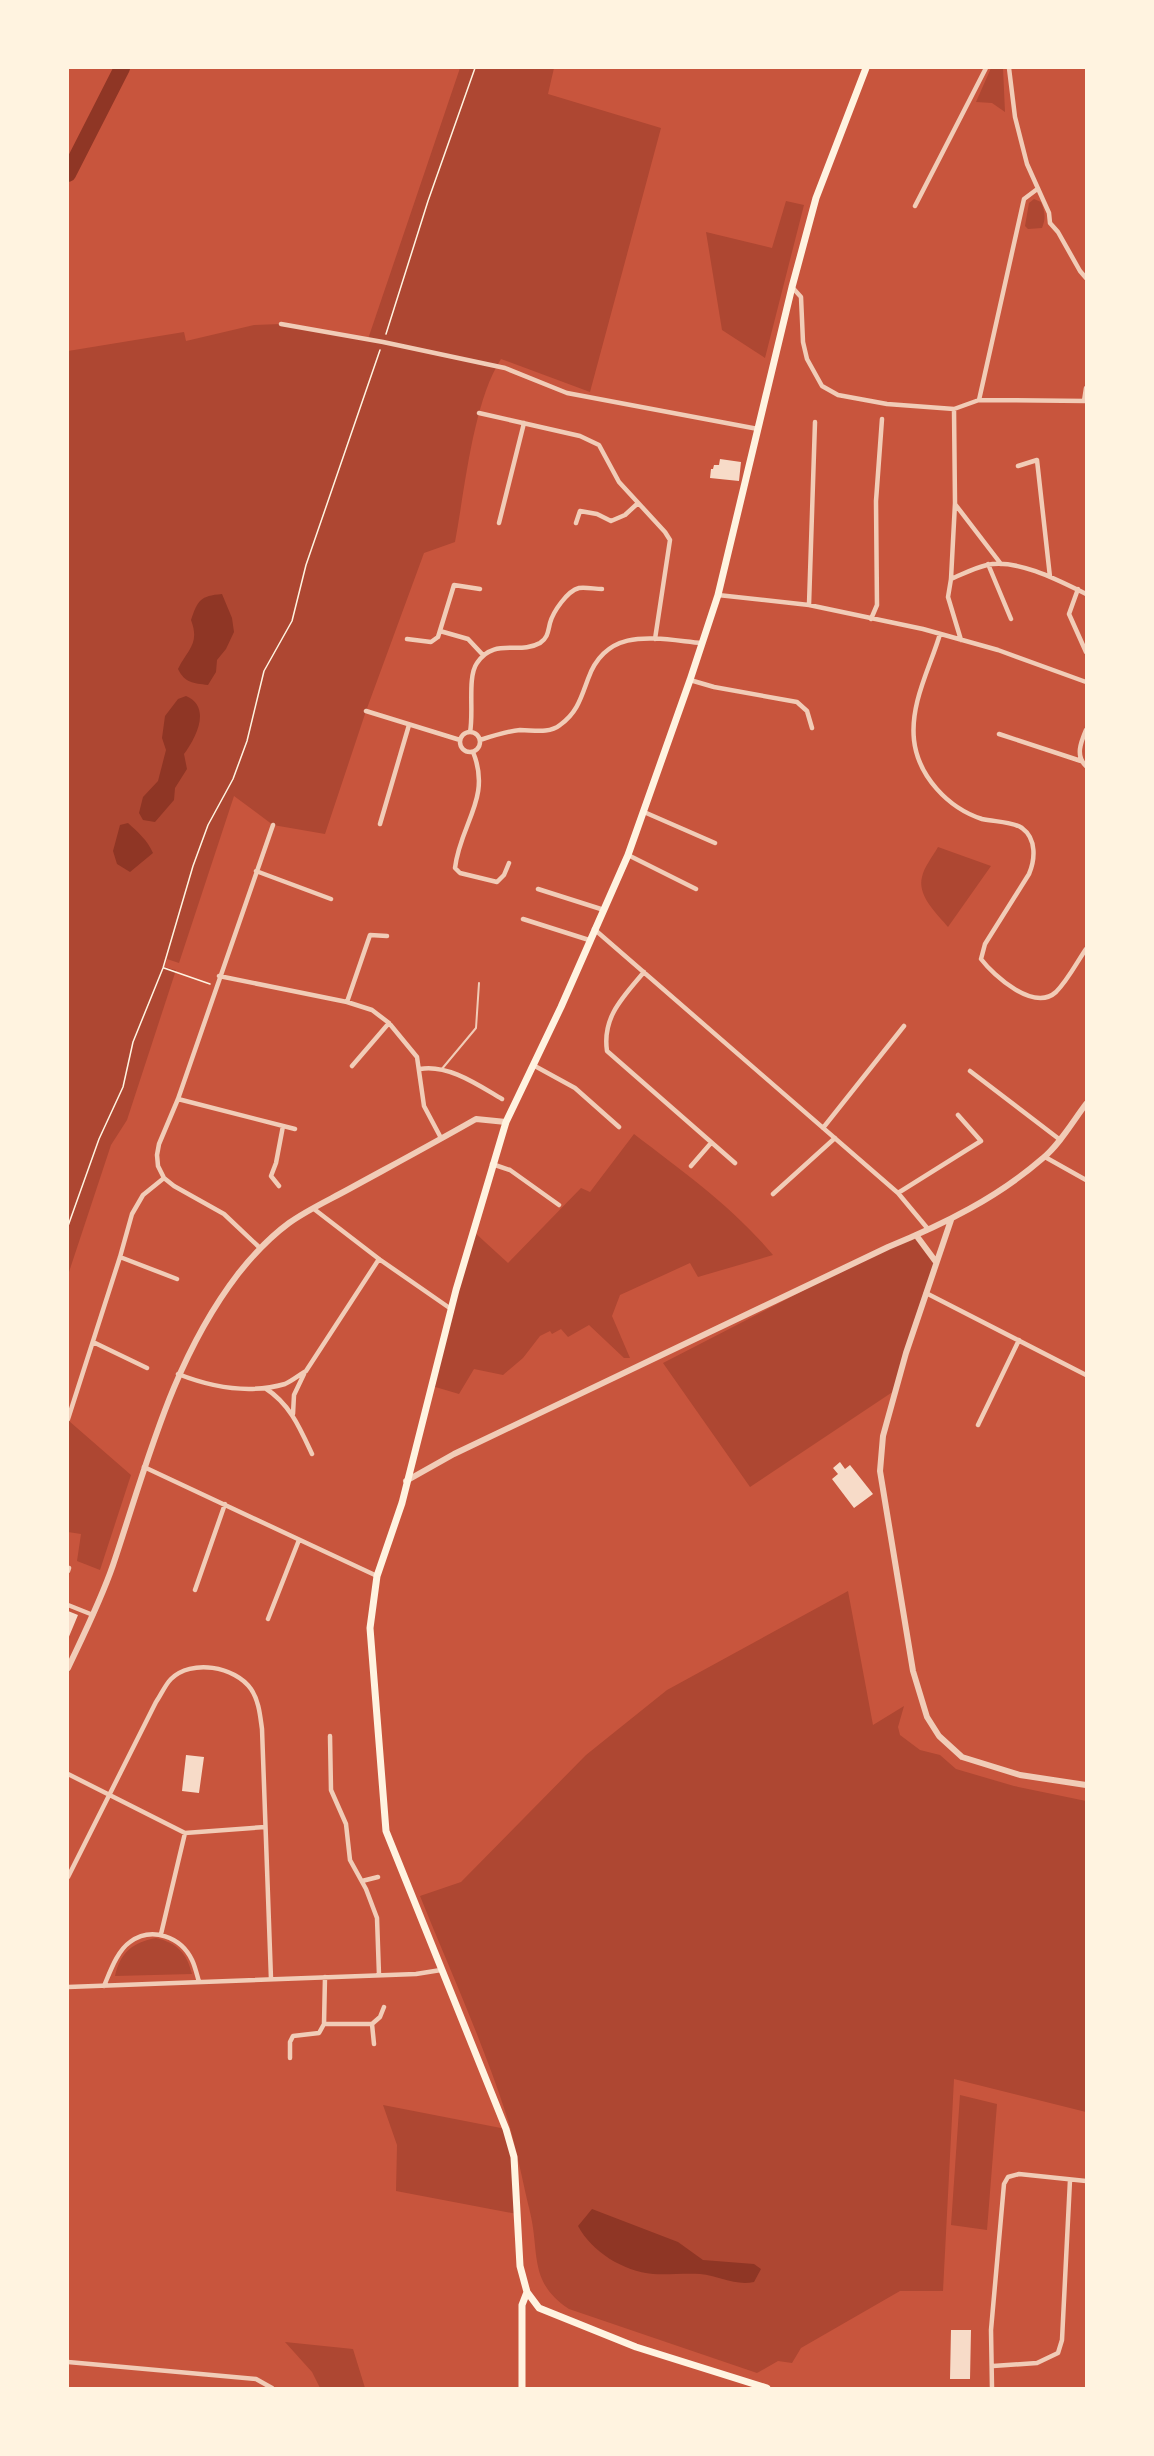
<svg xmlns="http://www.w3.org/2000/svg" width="1154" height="2456" font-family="'Public Sans',sans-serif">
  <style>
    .green { fill: #ae4732 }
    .water { fill: #8f3625 }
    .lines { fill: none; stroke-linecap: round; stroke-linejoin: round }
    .river { stroke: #8f3625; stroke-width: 16 }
    .building { fill: #f7dbc8 }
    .path { stroke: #fff3e0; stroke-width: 1.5 }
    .service { stroke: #f1ccb7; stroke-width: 2 }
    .minor { stroke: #f1ccb7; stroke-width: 4.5 }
    .tertiary { stroke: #f1ccb7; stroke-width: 6 }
    .secondary { stroke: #fff3e0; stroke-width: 7 }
  </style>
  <rect width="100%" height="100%" fill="#c8553d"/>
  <path class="green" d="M460 68H554L548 94 661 128 590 392 501 359C473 402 465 489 455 542L424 553 366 711 325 834 273 825 234 796 179 963 167 959 164 967 176 970 127 1120 111 1145 68 1275V351L184 332 186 341 254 325 281 324 368 339Z
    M991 68H1003L1005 112 992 103 976 102Z
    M1034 199 1041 202C1045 212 1046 218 1042 228L1028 229 1025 226 1029 203Z
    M786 201 804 205 765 358 722 330 706 232 772 248Z
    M938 847 991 866 948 927C937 914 917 896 922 877 924 867 933 856 938 847Z
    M634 1134C682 1171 733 1207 773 1255L698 1277 690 1263 620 1295 612 1316 630 1358H624L589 1325 568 1337 561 1329 552 1334 550 1331 540 1336 523 1358 503 1375 474 1369 459 1394 432 1386 473 1231 508 1263 581 1188 590 1192Z
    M916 1235 936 1262 897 1389 750 1487 663 1363 888 1247Z
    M69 1421 131 1475 100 1570 77 1561 81 1534 68 1532Z
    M848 1591 873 1725 904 1706 898 1727 900 1735 920 1750 940 1755 956 1769 1014 1786 1086 1801V2112L954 2079 943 2291H900L801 2348 792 2363 778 2361 757 2373 569 2309C528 2282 540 2253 530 2212 522 2179 516 2145 506 2114 482 2040 449 1968 420 1896L461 1882 586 1755 667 1690Z
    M156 1938C177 1943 187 1953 192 1974L115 1976C120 1952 134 1942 156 1938Z
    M960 2095 997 2104 987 2230 951 2225Z
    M383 2105 506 2129 514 2157 517 2214 396 2191 397 2145Z
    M285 2342 353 2349 365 2388H320L312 2372Z"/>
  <path class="water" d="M222 594 232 618 234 632 226 649 217 660 216 672 208 685C193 683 185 683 178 669 188 649 200 644 191 620 198 600 200 596 222 594Z
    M186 696C212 707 196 738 184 754L187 769 175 788 174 800 155 822 143 820 139 813 143 797 158 781 166 750 162 738 165 716 178 699Z
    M128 823C138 832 148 841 153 853L130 872 117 864 113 851 120 825Z
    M592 2209 678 2242 703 2260 754 2264 761 2269 754 2282C735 2286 719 2276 700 2274 684 2273 668 2275 653 2274 623 2271 592 2252 578 2226Z"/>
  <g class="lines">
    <path class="river" d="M68 174 122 68"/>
  </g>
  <path class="building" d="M720 459 741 462 739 481 710 478 711 469H713L714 465H719Z
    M840 1462 845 1469 850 1465 873 1494 854 1508 832 1479 838 1474 833 1468Z
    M68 1611 78 1615 68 1639Z
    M186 1755 204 1757 199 1793 182 1791Z
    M951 2330H971L970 2379H950Z"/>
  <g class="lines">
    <path class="path" d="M386 334 428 201 475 68
      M164 968 210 984
      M68 1226 99 1139 123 1087 133 1042 163 968 193 866 208 825 233 779 247 741 264 671 292 621 306 565 380 350"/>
    <path class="service" d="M441 1070 476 1028 479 983"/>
    <path class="minor" d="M1009 68 1015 117 1027 164 1049 213 1050 223 1058 232 1080 271 1086 278
      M915 206 986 68
      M792 287 801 297 803 342 807 359 822 386 838 395 887 404 954 409 979 400 1086 401
      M281 324 383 342 505 368 567 393 758 429
      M979 400 1024 199 1036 190
      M1084 401 1086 388
      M954 409 955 503 951 579 948 597 961 640
      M479 413 580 436 599 445 619 482 665 532 670 540 655 639
      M1018 466 1037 460 1050 577
      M955 504 1001 564
      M499 523 524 423
      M576 523 580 511 597 514 611 521 625 515 637 504
      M988 564 1011 619
      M951 579C963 574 974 568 987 565 1016 558 1060 581 1086 594
      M1078 589 1069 614 1086 652
      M718 595 809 605 923 629 998 650 1086 682
      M809 605 815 422
      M871 619 877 605 876 501 882 419
      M440 631 468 639 483 655
      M940 634C930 668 910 703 914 740 918 776 948 808 982 819 995 822 1011 821 1022 828 1037 839 1035 860 1029 874L985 944 981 959C994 976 1034 1012 1056 992 1068 980 1077 962 1086 949
      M407 639 431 642 438 637 454 585 480 589
      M690 680 714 687 797 702 807 711 812 728
      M366 711 460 740
      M1086 730C1081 742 1075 756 1086 766
      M470 732C474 713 467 677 477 663 494 637 519 655 540 643 548 638 548 631 550 623 553 612 567 591 579 588 586 587 595 589 602 589
      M460 742a10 10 0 1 1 20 0a10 10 0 1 1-20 0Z
      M999 734 1081 761
      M480 740C492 736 507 731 520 730 533 730 549 734 560 725 577 713 581 698 588 679 607 625 657 639 702 643
      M473 752C492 798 460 824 455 868L460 873 497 882 504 875 509 863
      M644 812 715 843
      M380 824 409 725
      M628 855 696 889
      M256 871 331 899
      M538 889 604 910
      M523 919 589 940
      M594 929 898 1193 928 1229
      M644 972C623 997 602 1017 607 1051L735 1163
      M219 976 347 1002 372 1010 389 1023 417 1057 424 1106 441 1138
      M347 1002 370 935 387 936
      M533 1065 575 1088 619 1127
      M352 1066 389 1023
      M420 1069C448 1064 478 1085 502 1099
      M970 1071 1059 1139
      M178 1099 295 1129
      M823 1128 904 1026
      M1045 1157 1086 1180
      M492 1164 510 1170 559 1205
      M691 1166 711 1143
      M279 1186 271 1176 276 1163 283 1126
      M898 1193 981 1141 958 1115
      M773 1194 835 1138
      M314 1209 379 1259 451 1309
      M260 1248 224 1214 174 1186 164 1178 158 1166 157 1155 159 1144 178 1099 273 825
      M120 1257 177 1279
      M926 1293 1086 1375
      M93 1342 147 1368
      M178 1374C211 1387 250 1394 285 1384 292 1381 299 1375 306 1371L379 1259
      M265 1388C290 1404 300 1428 312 1454
      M293 1414 294 1395 304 1374
      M68 1419 120 1257 132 1214 143 1195 164 1178
      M978 1425 1019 1340
      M144 1467 377 1576
      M68 1571 69 1568
      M195 1590 225 1504
      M68 1605 93 1615
      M268 1619 299 1540
      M330 1736 331 1790 346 1824 350 1860 366 1889 377 1918 379 1975
      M68 1774 185 1833 265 1827
      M68 1877 156 1702C161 1695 165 1685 171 1679 191 1659 235 1666 251 1689 259 1701 260 1715 262 1729L271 1979
      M362 1881 378 1877
      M161 1934 185 1833
      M325 1977 324 2024H372L380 2017 384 2007
      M104 1986C110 1972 117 1951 130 1942 152 1926 181 1937 192 1960 195 1966 197 1975 199 1982
      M68 1987 416 1974 441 1970
      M372 2024 374 2044
      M290 2058V2042L293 2036 319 2033 324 2024
      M68 2362 256 2379 272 2388
      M993 2366 1037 2363 1058 2353 1062 2340 1070 2180
      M992 2388 991 2330 1004 2184 1008 2177 1019 2174 1086 2181"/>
    <path class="tertiary" d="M951 1220 906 1353 883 1436 880 1471 913 1671 927 1717 939 1736 962 1757 1020 1775 1086 1785
      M916 1235 936 1262
      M406 1481 454 1454 888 1247C944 1224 997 1198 1043 1158 1060 1144 1073 1121 1086 1104
      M68 1668C84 1634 101 1600 113 1565 147 1464 172 1360 238 1274 253 1255 270 1237 289 1223 307 1210 329 1200 349 1189 391 1166 434 1143 476 1119L506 1122"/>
    <path class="secondary" d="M522 2388V2305L527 2292
      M767 2388 636 2347 539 2308 527 2292 520 2266 514 2157 506 2129 386 1831 370 1628 377 1576 402 1503 456 1290 506 1122 561 1007 628 855 690 680 718 595 792 287 816 198 866 68"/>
  </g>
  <rect width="1154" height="2456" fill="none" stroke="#fff3e0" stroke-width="138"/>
</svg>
